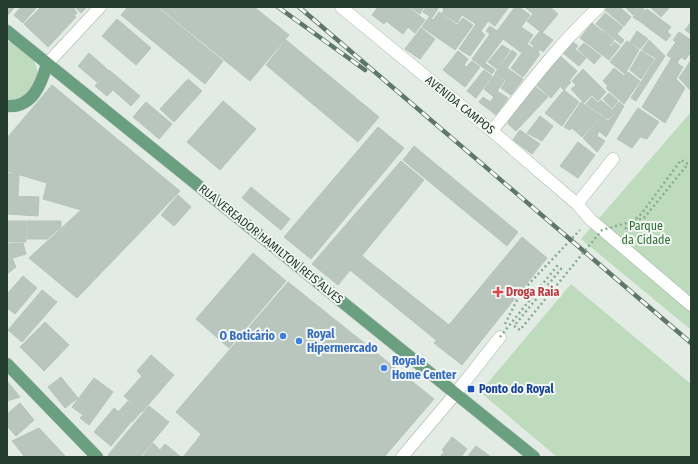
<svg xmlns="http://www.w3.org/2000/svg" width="698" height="464" font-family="'Fira Sans Condensed',sans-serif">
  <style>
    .green { fill: #bedbbd }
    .building { fill: #b8c6bd; stroke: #b5c5b9 }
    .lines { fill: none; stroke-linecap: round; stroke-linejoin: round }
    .minor-casing { stroke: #a5b4aa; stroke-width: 13 }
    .major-casing { stroke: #c1c8c4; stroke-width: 13 }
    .path { stroke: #85ad94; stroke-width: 2.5; stroke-dasharray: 2 3; stroke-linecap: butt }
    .minor { stroke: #fff; stroke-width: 12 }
    .major { stroke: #6a9f80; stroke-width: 12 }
    .rail-casing { stroke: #5e7768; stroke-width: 4.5 }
    .rail { stroke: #f3f8f4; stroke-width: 3; stroke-dasharray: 9; stroke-linecap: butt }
    .path-bridge { stroke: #85ad94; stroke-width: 2.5; stroke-dasharray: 2 3; stroke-linecap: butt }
    .health-dot { fill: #e0444e; stroke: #f3f8f4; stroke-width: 1.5 }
    .shop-dot { fill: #3f7fe0; stroke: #f3f8f4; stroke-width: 1.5 }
    .transit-dot { fill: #1a4fb4; stroke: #f3f8f4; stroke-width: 1.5 }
    .labels { text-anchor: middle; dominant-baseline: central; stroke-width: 4; stroke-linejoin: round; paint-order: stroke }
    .street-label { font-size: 12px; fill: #233c2d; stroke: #f3f8f4 }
    .park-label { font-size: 12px; fill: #307034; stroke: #f3f8f4 }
    .health-label { font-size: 12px; font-weight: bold; fill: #be3a42; stroke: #f3f8f4; text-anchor: start }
    .shop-label { font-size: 12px; font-weight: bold; fill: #366cbe; stroke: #f3f8f4; text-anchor: start }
    .transit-label { font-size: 12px; font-weight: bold; fill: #164399; stroke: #f3f8f4; text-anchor: start }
  </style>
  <rect width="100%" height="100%" fill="#e2ece5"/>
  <path class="green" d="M7 42H13L34 60 38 73 37 80 27 96 7 103Z
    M691 112V330L581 239Z
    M571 284 691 384V457H557L480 392Z"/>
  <path class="building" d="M7 7 14 8 8 15 7 14Z
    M21 7H37L23 23 14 15Z
    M41 7H66L76 17 48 47 24 24Z
    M67 7H76L74 9 77 13 75 15Z
    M77 7H87L81 13 76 8Z
    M128 7H157L223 61 205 84 121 15Z
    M159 7H254L289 35 250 81Z
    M378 7H408L425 20 415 33 408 27 403 34 386 21 384 24 372 15Z
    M410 7H424L420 14Z
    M426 7H439L432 18 423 12Z
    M441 7H507L508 8 495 26 488 21 481 31 485 35 470 56 459 49 476 24 462 15 457 23 442 13 444 10Z
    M515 7H519L530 15 521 27 533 35 527 44 533 48 534 46 530 43 540 31 553 40 543 52 540 49 538 53 540 54 523 77 511 68 522 53 503 39 485 63 495 70 492 74 472 59 490 34 486 31 490 26 497 31Z
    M525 7H550L558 14 542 33 527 21 533 14Z
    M608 7H620L631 17 624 26 605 10Z
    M625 7H639L633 15Z
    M640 7 645 10 637 20 633 17Z
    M650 7H670L661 17Z
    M647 9 671 27 667 32 671 35 666 41 638 20Z
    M439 12 457 25 463 18 473 25 455 50 422 27 429 17 433 20Z
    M605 13 623 27 617 34 624 40 621 44 596 24Z
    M117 19 151 48 136 65 102 36Z
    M691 22V34L685 30Z
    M592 23 602 31 598 36 611 47 614 42 620 46 609 60 580 38Z
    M421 28 435 39 420 59 405 49Z
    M603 31 614 40 610 45 599 37Z
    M637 31 648 39 640 49 630 42Z
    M679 32 691 40V52L685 60 681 57 677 63 667 55 676 42 673 40Z
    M568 38 578 46 575 49 586 58 579 66 558 49Z
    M286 40 379 117 358 142 266 65Z
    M649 40 665 56 636 101 631 98 656 58 642 50Z
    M627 41 639 50 625 74 610 62Z
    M584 43 601 56 594 64 578 49Z
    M502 45 510 50 497 69 488 62Z
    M512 50 517 54 507 68 523 79 511 95 501 88 506 81 495 73Z
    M458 51 468 59 464 65 466 67 472 61 480 67 465 87 443 70Z
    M641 51 654 59 641 79 630 70Z
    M89 53 108 70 97 82 78 66Z
    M558 54 577 71 569 81 571 82 564 90 543 71Z
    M671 59 683 67 676 79 685 88 665 123 642 107Z
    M691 60V91L679 78Z
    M614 68 624 76 628 72 640 81 624 104 606 88 608 86 603 81Z
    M583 69 606 92 598 101 592 95 584 103 571 89 576 85 572 81Z
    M109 70 140 96 131 106 113 90 107 96 95 86Z
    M484 70 492 76 476 98 467 91Z
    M544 72 560 87 551 98 534 83Z
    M495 74 504 81 497 91 508 98 496 115 479 102 483 97 490 102 494 97 484 89Z
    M188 79 202 91 174 122 160 109Z
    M532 84 548 97 516 131 508 124 513 109Z
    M52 85 180 191 77 298 29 258 81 210 43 199 47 183 7 171V138Z
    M564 90 579 102 562 126 545 113Z
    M609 93 618 101 612 108 603 99Z
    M592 97 598 103 601 100 615 112 608 119 586 104Z
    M223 101 256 129 220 170 187 142Z
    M146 102 172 124 159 139 133 117Z
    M581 102 601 116 582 137 572 128 570 130 564 127Z
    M619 102 624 106 606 137 599 131 597 136 605 141 597 152 583 138 602 116 608 121 616 112 613 109Z
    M638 108 659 122 647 139 640 137 632 148 617 139Z
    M540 116 553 126 542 141 527 133Z
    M378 127 404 148 311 259 284 237Z
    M520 130 540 144 532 154 513 140Z
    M578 142 595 155 578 178 560 166Z
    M414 146 518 232 507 246 403 160Z
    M401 161 424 180 338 285 312 264Z
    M7 173 19 175 18 196 7 195Z
    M251 187 290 219 281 230 242 198Z
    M178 195 191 207 174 226 161 215Z
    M7 196 39 197 38 216 7 214Z
    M7 221H26V242H7Z
    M27 221H61V227L47 239H27Z
    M522 237 547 258 462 365 434 343Z
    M23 243 26 254 7 260V244Z
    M253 253 286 281 229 348 196 319Z
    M362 256 449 325 436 340 350 270Z
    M12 258 16 267 7 274V260Z
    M23 276 37 288 15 314 7 308V294Z
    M288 282 434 399 384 457H209L213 452 197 440 201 434 176 412Z
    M42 290 57 302 22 342 8 330Z
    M45 322 69 345 44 371 20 347Z
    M151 355 174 375 142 412 124 396 142 376 137 371Z
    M61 377 78 398 65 408 48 387Z
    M94 378 113 392 89 425 80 418 83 415 72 407Z
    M7 381 20 397 7 401Z
    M128 401 141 412 132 422 119 411Z
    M20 403 34 420 16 436 7 426V414Z
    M149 406 169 422 140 457H110L108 455Z
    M114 408 131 422 111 446 94 432Z
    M39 428 66 457H25L12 441Z
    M452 437 467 449 461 457H440L444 452 442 450Z
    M197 440 212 452 208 457H183Z
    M153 443 160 450 165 444 181 457H142Z
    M476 446 491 457H467Z"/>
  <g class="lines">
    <defs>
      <path id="minor" d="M341 7 492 131 577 204 591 220 691 305
        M47 64 100 7
        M492 131C526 88 558 45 599 7
        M577 204 613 159
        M402 457 456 393 500 337"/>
      <path id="major" d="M7 31 534 457
        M7 106C32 108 41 85 47 64
        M7 364 97 457"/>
    </defs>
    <use href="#minor" class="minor-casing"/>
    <use href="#major" class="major-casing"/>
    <path class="path" d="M625 229 642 213
      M505 324 518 298 526 287 580 230"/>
    <use href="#minor" class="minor"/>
    <use href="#major" class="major"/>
    <defs>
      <path id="rail" d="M278 7 365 70
        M299 7 691 343"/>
    </defs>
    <use href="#rail" class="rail-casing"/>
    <use href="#rail" class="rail"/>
    <path class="path-bridge" d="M500 337 557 266 561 269 514 326 520 330 602 230 644 218 688 164 681 160 642 213"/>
  </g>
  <path class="health-dot" d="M496 286h4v4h4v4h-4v4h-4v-4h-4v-4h4z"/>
  <g class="shop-dot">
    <circle cx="283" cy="336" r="4"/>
    <circle cx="299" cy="341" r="4"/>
    <circle cx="384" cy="368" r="4"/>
  </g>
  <rect class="transit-dot" x="467" y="385" width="8" height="8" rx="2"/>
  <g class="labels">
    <g class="street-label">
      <text transform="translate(460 105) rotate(39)">AVENIDA CAMPOS</text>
      <text transform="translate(271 244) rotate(39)">RUA VEREADOR HAMILTON REIS ALVES</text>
    </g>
    <g class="park-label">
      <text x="646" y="226">Parque<tspan x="646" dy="14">da Cidade</tspan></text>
    </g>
    <g class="health-label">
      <text x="506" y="292">Droga Raia</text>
    </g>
    <g class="shop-label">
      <text x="307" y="334">Royal<tspan x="307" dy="14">Hipermercado</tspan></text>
      <text x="275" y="336" text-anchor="end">O Boticário</text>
      <text x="392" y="361">Royale<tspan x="392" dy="14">Home Center</tspan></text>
    </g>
    <g class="transit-label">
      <text x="479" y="389">Ponto do Royal</text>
    </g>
  </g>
  <rect width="698" height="464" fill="none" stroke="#233c2d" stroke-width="16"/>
</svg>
